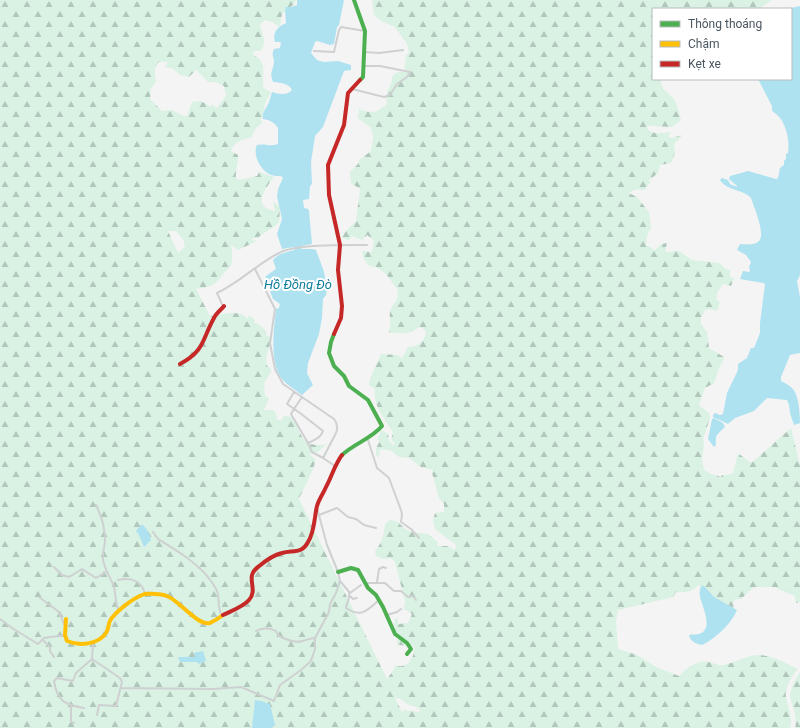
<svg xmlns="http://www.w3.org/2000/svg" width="800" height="728" font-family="Roboto,sans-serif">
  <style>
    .forest { fill: url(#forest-firs); fill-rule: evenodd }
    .water { fill: #aee2f0 }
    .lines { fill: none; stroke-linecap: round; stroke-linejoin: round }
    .street { stroke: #ced0d2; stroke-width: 2 }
    .fast { stroke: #4caf50; stroke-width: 4 }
    .slow { stroke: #ffc107; stroke-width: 4 }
    .jam { stroke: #c62828; stroke-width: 4 }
    .labels { text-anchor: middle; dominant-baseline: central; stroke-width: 4; stroke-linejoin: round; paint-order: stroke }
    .water-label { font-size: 13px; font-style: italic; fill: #0c7c9b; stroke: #fff }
  </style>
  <defs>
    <pattern id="forest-firs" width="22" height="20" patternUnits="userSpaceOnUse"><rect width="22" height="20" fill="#d9f2e3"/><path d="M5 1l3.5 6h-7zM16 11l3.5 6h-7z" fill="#b2c7bb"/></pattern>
  </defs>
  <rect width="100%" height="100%" fill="#f4f4f4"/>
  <path class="forest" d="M0 0H296L294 4 282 14 280 27 272 22 265 20 260 25C262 33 268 44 260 51H254L253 55C268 61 262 74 263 87L268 91 271 92 265 103 263 116 260 120 263 122 256 128 251 138C242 138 234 143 231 151L238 155C239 162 235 170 236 178L238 180 257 176 259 172 274 177C265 189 251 207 275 211L273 201 280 207 279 223 257 238H252V240L257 241 238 250 231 245C232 251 233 259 231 265 230 267 227 270 225 272 215 285 212 287 196 289L210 316C221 315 239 308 248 319L249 315 255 320 254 323H257L267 332 266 335 272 338 266 357 267 366 271 369V372L264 383 265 396 269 398 264 410H273L276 413 277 420H281L284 416C297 416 296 424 300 433 305 444 316 447 327 444L318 452H312L310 455C311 455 314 458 315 459 317 465 302 492 299 499L387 679 395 668V665C407 670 415 658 414 646L397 645 398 637 394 624 395 618 398 619V624L408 623 412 614 404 609 405 601 395 562 391 558 383 559 376 556 375 551C382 543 384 535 385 524L390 520 398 522 404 528 411 532 428 534 438 542 437 546H447L455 550 456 545 435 529 433 520 435 513 444 512V504L439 498 432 473 433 470 421 467 409 458 399 457 392 451 380 449 379 458 376 455V448L380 441 377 440 381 430 388 434 389 441 393 445 395 443 391 440 393 432C385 420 372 404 375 389L369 385C369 378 378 362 381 354L397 355 402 358 408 347C417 348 425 341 426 332L423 328 419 327C409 336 400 333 388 332 395 319 383 315 397 300L398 290C390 280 383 266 369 266L364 259 362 251 372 252 374 241 367 235 362 240 352 236 349 240 342 238 345 232 356 221 360 189 351 183 350 172 358 164 359 160 371 151 373 137 371 128 358 118 359 109C372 114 376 113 387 104 385 92 388 93 391 83 392 81 392 78 393 76 395 72 400 72 404 72L406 56 409 52 407 44 395 27 381 21 374 15 372 0H772L758 9H653V79H661C660 90 667 91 673 98 677 102 679 113 681 120L672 127 651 126 647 125C647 136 662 133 671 132L668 136 671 138 683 135 674 144 675 153 671 163 660 165 658 173 648 181 651 182 644 190C638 189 634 189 629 193L637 197 649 212 651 228 647 236 646 245 655 250 661 244 667 243 665 251 667 252 679 251 692 260 719 263 727 270H730V276L734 279 731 286 723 284 718 291 716 299 720 302 717 311 710 309 705 310 701 318V324L707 332 709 348 724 357V359L719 368 714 383 705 388 699 405 709 413 710 418 703 439 704 445 702 459 704 470 711 474 721 477 722 475H728L733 473 738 453 751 463 791 428 800 465V602L796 603 795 596 774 587H754L741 599H735L733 604 734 608 714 600 701 586 698 585C692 592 685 593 676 592L673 597 618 610 616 621 618 649 637 655 656 667 679 676C687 668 696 660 709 662 714 663 718 666 724 665 733 663 742 658 751 656 768 652 782 662 798 669 792 675 784 690 786 697 788 708 793 717 790 728H0ZM159 62H168L165 67 172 68 180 75 189 77 195 71V69L208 82H215L224 86 226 96 217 108 212 104 211 107 201 101 192 102 187 116H184L172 110 162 111 150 99 151 88 156 82C155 74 153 68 159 62ZM168 231H176L183 239 185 247 178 253ZM395 698C401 698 403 701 407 704 411 706 416 706 420 709L419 712 404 710 402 712Z
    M800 672V728H795C798 717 792 707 790 696 790 689 796 678 800 672Z"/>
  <path class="water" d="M297 0H344L339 25 337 27 334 44 330 45 317 41 315 42 311 53 317 60 324 62 338 61 351 65V70L344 71 323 127 315 136 311 162 312 184 310 186 309 199 303 200 304 208 308 209 309 211 312 244 301 246 302 249H313L316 250 324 272 327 288 326 295 323 299 322 318 319 334 308 363 307 373 313 385 302 395C296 390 288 386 282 379 269 363 274 329 276 309L279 308 280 304 273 299 265 279 266 276 276 269 273 260C279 253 287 252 295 250L294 247 282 249 277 234 282 219 277 196 278 189 283 178 281 176C278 176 274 176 271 175 261 171 252 155 257 145 265 143 271 147 278 144V128C274 122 270 120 263 119 262 112 266 109 269 102 270 99 271 95 272 92 279 94 286 96 292 90 290 84 279 82 273 82 269 71 273 72 274 62 274 56 271 56 274 49L280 48 281 43 280 42H275C272 32 278 27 286 23L285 11 286 7H291L297 5Z
    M800 6V275L797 281 800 297V353L790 355 781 377V381C785 383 789 385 792 388 799 395 800 414 800 423L794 425 790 413 789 405 787 400 767 398 754 411 735 418 728 424 713 417V415L715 413 720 415 723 414 727 393 738 370V364L747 358 751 348H754L760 333V323L765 284 763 283 740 279 743 271 749 272 750 271 749 267 751 262 746 255 737 250 740 244C746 244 754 246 759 241 766 235 754 207 751 198 743 189 727 191 720 180L722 178 728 180 730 184 737 187V186L729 179 730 176 748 171 776 179 778 178 780 168 784 165V161L786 159V154L788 153C790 139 786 119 772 111V106L758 79H791V9H787Z
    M714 418 723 423 725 427C717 435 715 434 716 445L714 447 708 439 712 419Z
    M141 525H143C147 529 150 534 151 540L144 547 139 535 136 531Z
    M701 586H704L714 597 737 610C732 623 715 639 702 645 696 644 690 641 689 635 692 634 695 635 699 634 715 629 701 605 700 596 699 593 700 589 701 586Z
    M203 651 206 661 199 664 197 662H180L178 657H195L194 653Z
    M255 700 261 701 270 704 275 725 272 728H252Z"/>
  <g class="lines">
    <path class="street" d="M314 51 334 52 339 30 341 27 365 31
      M364 52 379 53 403 50
      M352 89 384 97 390 95 397 84 407 77 410 72 380 66H364
      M255 269 275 309 270 343 275 369 283 384 334 419C338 424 338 428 336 433L323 458 335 466
      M225 307 222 304 217 293C239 283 257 264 279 253 296 244 346 245 367 245
      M294 392 287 404 300 413 323 431C321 438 314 440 308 443
      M294 409 291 414 308 443 312 452 323 458
      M294 409 302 397
      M368 440 377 468 389 478 401 510 402 514 401 522 411 529 419 538
      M96 505C101 515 105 529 105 540 105 547 102 552 103 559 104 569 111 578 114 587 116 596 115 603 119 611
      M319 515 337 508 348 517 356 519 364 525 376 528
      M153 532 158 539C179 552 205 567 216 589 221 598 216 606 222 616
      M54 567 62 575 69 577 82 569 96 578 106 572
      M118 580C131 577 141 581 145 593
      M340 581 350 593 361 585
      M377 582 379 569 383 567 386 568
      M366 583H385L394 591H401L408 597 413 596 416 600
      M349 593C350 599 347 602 346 608 361 618 367 611 379 600
      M350 596 353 599 357 598
      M39 597 59 612 64 624
      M387 615 397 612 401 609
      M0 619 12 628 38 644 44 638 65 635
      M256 631C263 627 269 627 276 631L279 636C285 639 295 644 302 641 307 640 310 638 315 638
      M43 640 50 647V651L54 657
      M93 642 92 659 120 678 122 682 116 706 99 705 97 715
      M121 688 213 689 241 687 274 701 280 685 301 670 310 662 312 658 315 649V638L329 612 330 604 336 593 340 581 338 572 327 545 317 508
      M71 706V722L74 723
      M84 708C65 705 57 701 54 681L57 678 73 681 76 673 92 659"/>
    <path class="fast" d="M354 0 365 31 363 77 360 80
      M334 334 331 342 329 353 334 366 344 376 349 386 368 400 382 426C371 439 355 443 342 455
      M338 572 351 568 358 570 368 588 376 595 383 607 395 634 407 643 411 649 407 654"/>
    <path class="slow" d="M66 619 65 635 67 641C79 646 98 645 106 633 109 629 108 623 111 619 118 610 132 599 142 595 146 593 150 594 155 594 159 594 165 595 169 597 180 602 198 626 210 623 214 621 219 618 223 615"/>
    <path class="jam" d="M334 334 341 318 342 306 338 270 340 245 329 195 328 165 344 125 348 93 360 80
      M180 364C205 351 202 339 214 318 216 313 221 310 224 306
      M223 615C231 611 243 607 249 600 259 589 244 577 258 567 265 561 273 555 282 553 293 550 302 554 308 542 315 531 314 518 317 506 319 499 323 494 326 487 332 476 335 464 342 455"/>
  </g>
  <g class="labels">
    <g class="water-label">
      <text x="298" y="284">Hồ Đồng Đò</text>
    </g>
  </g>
  <rect x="652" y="8" width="140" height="72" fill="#ffffff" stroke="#b7bbc0"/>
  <rect x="660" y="21" width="20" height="6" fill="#4caf50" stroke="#b7bbc0"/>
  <text x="688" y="28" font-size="12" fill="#4a5661">Thông thoáng</text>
  <rect x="660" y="41" width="20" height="6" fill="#ffc107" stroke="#b7bbc0"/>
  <text x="688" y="48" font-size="12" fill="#4a5661">Chậm</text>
  <rect x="660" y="61" width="20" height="6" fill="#c62828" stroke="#b7bbc0"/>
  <text x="688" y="68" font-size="12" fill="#4a5661">Kẹt xe</text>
</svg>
